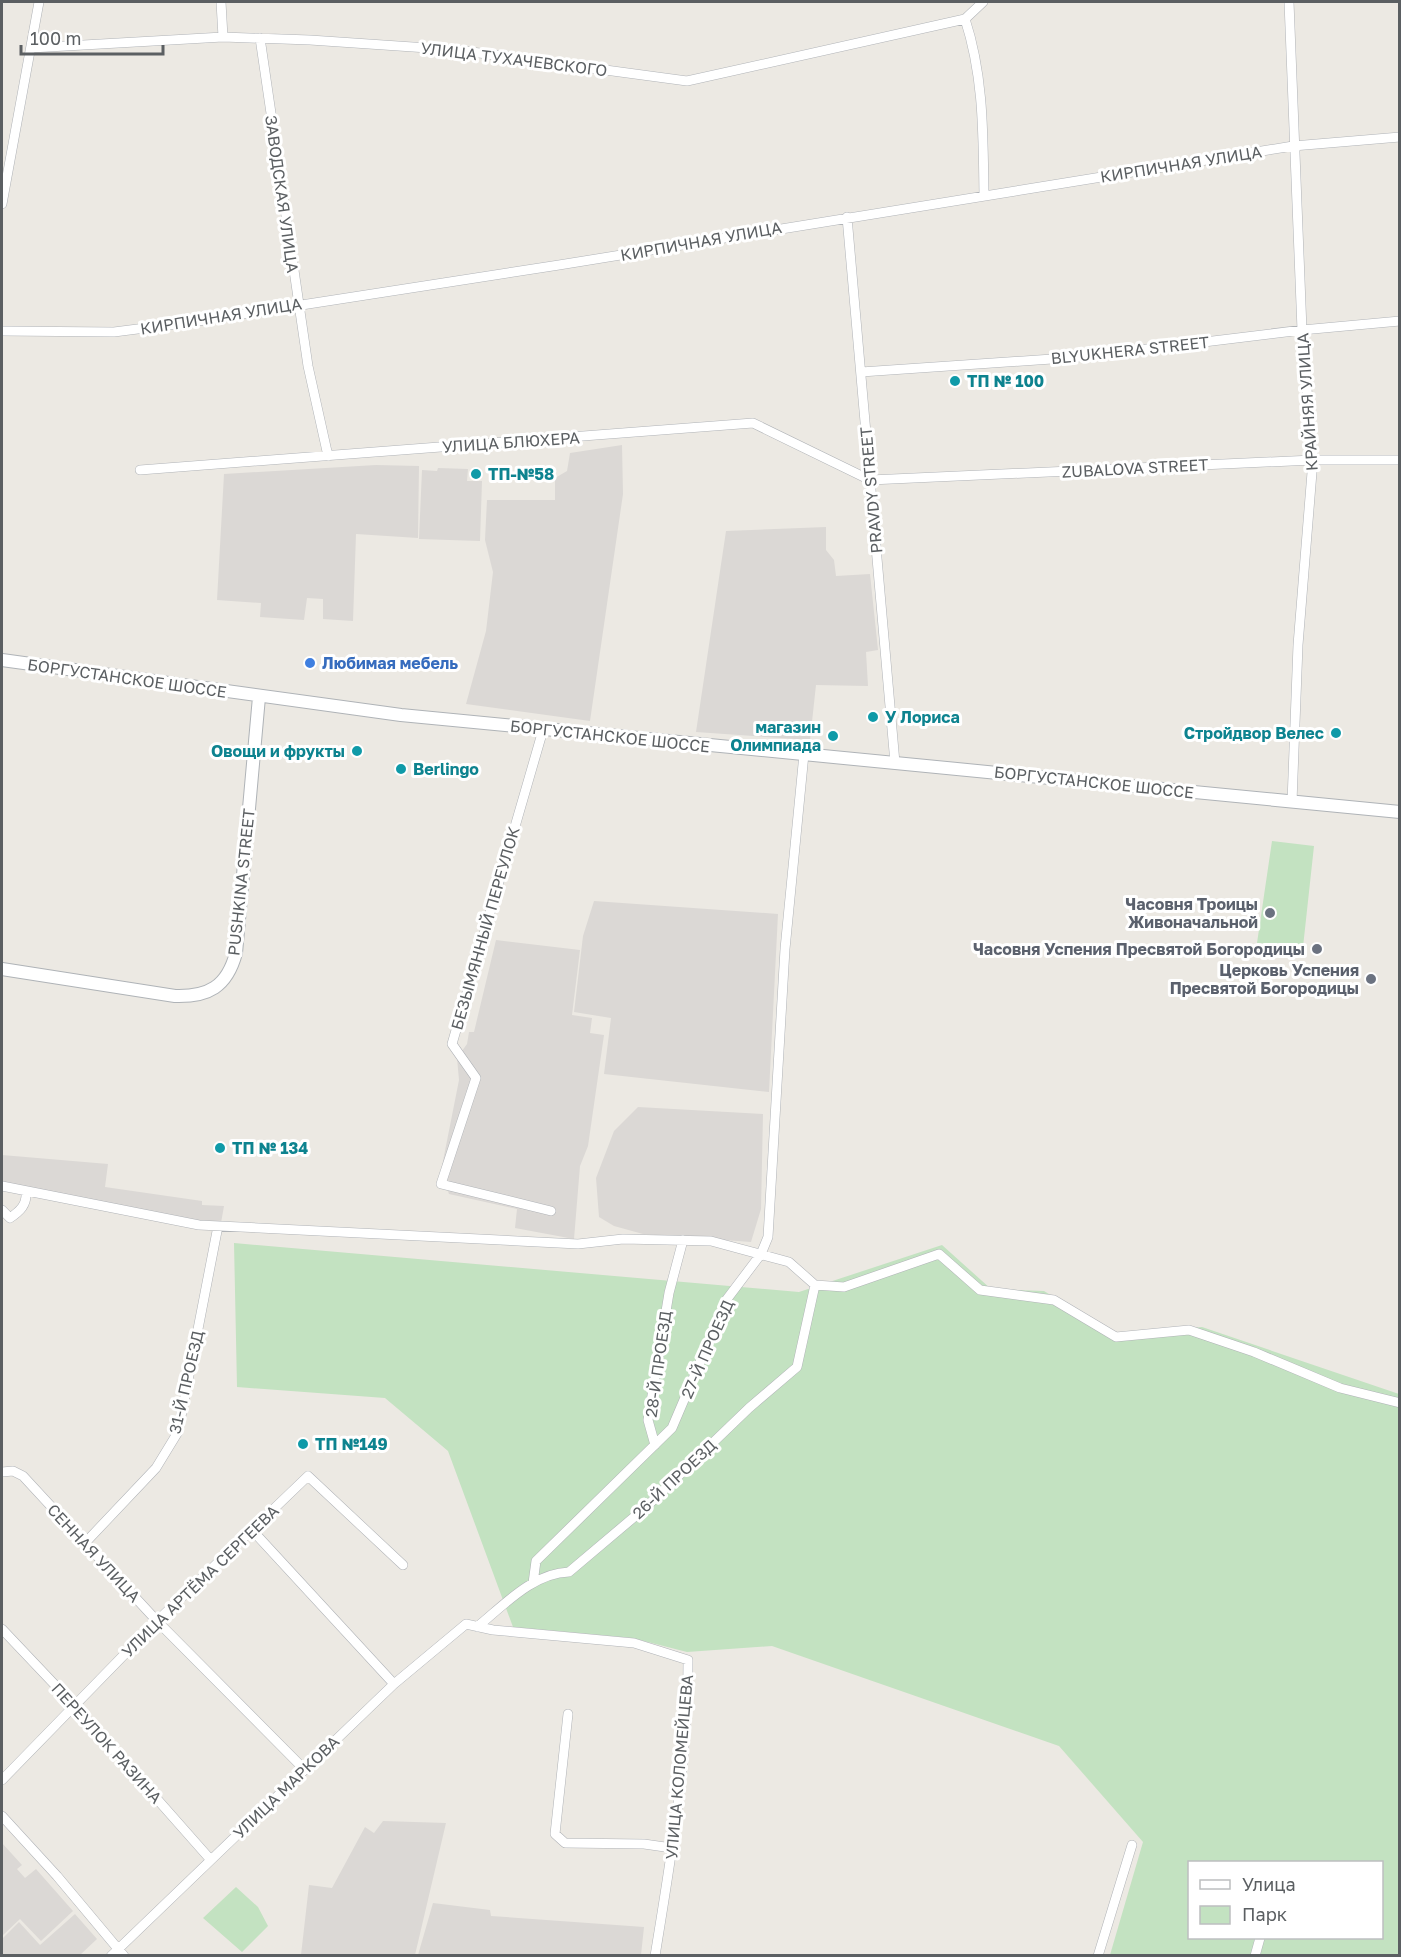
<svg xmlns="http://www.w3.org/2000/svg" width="1401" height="1957" font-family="'Golos Text',sans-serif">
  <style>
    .industrial { fill: #dbd8d5 }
    .green { fill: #c3e2c1; fill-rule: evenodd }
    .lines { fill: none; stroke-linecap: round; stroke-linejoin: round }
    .street-casing { stroke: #b0b3b7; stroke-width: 10 }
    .secondary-casing { stroke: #afb3b7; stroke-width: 14 }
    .street { stroke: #fff; stroke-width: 9 }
    .secondary { stroke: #fff; stroke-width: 12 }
    .culture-dot { fill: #0f9aa8; stroke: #fff; stroke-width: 2 }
    .shop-dot { fill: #3f7fe0; stroke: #fff; stroke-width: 2 }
    .worship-dot { fill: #6b7280; stroke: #fff; stroke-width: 2 }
    .labels { text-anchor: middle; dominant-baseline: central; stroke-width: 6; stroke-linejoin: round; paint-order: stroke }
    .street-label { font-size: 16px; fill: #5b5f62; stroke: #fff }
    .culture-label { font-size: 16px; font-weight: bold; fill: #0d838f; stroke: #fff; text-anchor: start }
    .shop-label { font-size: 16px; font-weight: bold; fill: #366cbe; stroke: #fff; text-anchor: start }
    .worship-label { font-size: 16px; font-weight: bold; fill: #5b616d; stroke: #fff; text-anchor: end }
  </style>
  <rect width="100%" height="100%" fill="#ece9e3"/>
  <path class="industrial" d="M622 445 623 494 590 721 466 704 486 631 493 572 485 540 487 500H555V478L567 471 570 453Z
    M376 465 419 466 418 538 356 534 353 621 323 619V599L307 598 304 620 260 617 261 603 217 600 224 474Z
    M438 468 468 469 467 481H482L480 541 419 539 422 470 437 471Z
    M826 527V550L834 560 836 576 870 574 878 650 866 652 868 686 816 685 810 740 696 732 726 531Z
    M594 901 778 914 769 1092 604 1074 611 1018 574 1012 583 936Z
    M496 940 580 950 572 1015 592 1018 590 1033 604 1035 588 1146 580 1166 574 1239 515 1228 517 1209 449 1194 441 1171 459 1080 457 1058 467 1044 469 1032H474Z
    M638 1107 763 1114 761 1209 751 1242 643 1234 614 1226 599 1217 596 1178 614 1131Z
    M2 1155 108 1164 105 1187 202 1201V1205L224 1206 221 1223H199L34 1191 2 1181Z
    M383 1821 446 1823 415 1955H301L309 1885 332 1888 365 1827 374 1833Z
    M2 1843 22 1865 17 1869 25 1878 36 1869 73 1911 41 1941 20 1919 2 1936Z
    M433 1903 490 1910 491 1916 644 1927 641 1955H418Z
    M75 1914 97 1939 80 1955H2V1939L19 1922 40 1945Z"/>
  <path class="green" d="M1272 841 1314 846 1303 947 1257 943Z
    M234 1243 799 1292 942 1245 991 1289 1044 1291 1115 1334 1202 1327 1399 1394V1955H1110L1143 1842 1059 1746 772 1646 687 1652 632 1638 513 1627 448 1451 385 1398 237 1387ZM1190 1862H1382V1938H1190Z
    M236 1887 258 1907 268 1926 242 1952 203 1918Z"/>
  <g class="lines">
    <defs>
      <path id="street" d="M221 2 223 37
        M1289 2 1302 330 1313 460 1298 645 1292 802
        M965 19C984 77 983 135 984 195
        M260 38 308 366 328 456
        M31 48 223 37 310 40 457 50 687 81 965 19 983 2
        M2 204 39 2
        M847 217 895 763
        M2 331 114 332 192 322 559 265 1293 146 1400 137
        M861 372 1081 357 1302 330 1400 321
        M140 470 753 423 870 480 1313 460H1400
        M543 730 452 1044 476 1078 441 1184 551 1211
        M2 1186 199 1225 578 1244 623 1239 711 1241 789 1262 815 1285 844 1287 939 1254 980 1290 1054 1300 1116 1337 1189 1330 1254 1352 1340 1388 1400 1403
        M2 1210 10 1218C20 1211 27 1205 26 1192
        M655 1445 648 1420 669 1293 683 1240
        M2 1472 13 1471 23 1476 157 1621 304 1769
        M252 1530 394 1684
        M85 1543 156 1468 178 1432 218 1226
        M533 1583 536 1561 672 1428 727 1299 761 1254 768 1237 785 949 804 754
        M477 1627C504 1605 533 1573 569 1572L646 1507 749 1408 797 1367 815 1285
        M2 1629 74 1705 210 1859
        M568 1714 555 1834 565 1843 644 1844 672 1848
        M2 1780 157 1621 308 1476 403 1565
        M2 1816 57 1876 124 1956
        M111 1956 394 1684 466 1624 493 1630 634 1643 688 1660C688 1758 671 1858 655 1956
        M1098 1956 1132 1845
        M1255 1956 1260 1938"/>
      <path id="secondary" d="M2 660 401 715 1400 812
        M2 969 175 996C208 997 227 987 236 953L259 697"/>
    </defs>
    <use href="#street" class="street-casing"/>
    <use href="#secondary" class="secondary-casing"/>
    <use href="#street" class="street"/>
    <use href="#secondary" class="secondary"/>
  </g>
  <g class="culture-dot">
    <circle cx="955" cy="381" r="6"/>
    <circle cx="476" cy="474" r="6"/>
    <circle cx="873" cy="717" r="6"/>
    <circle cx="1336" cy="733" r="6"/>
    <circle cx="833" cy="736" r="6"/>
    <circle cx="357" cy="751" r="6"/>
    <circle cx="401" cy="769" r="6"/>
    <circle cx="220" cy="1148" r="6"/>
    <circle cx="303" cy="1444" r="6"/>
  </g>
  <circle class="shop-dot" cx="310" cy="663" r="6"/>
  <g class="worship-dot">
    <circle cx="1270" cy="913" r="6"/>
    <circle cx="1317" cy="949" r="6"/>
    <circle cx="1371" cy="979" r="6"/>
  </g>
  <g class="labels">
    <g class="street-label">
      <text transform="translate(514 59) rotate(7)">УЛИЦА ТУХАЧЕВСКОГО</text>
      <text transform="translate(1181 164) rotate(-9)">КИРПИЧНАЯ УЛИЦА</text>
      <text transform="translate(282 194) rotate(82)">ЗАВОДСКАЯ УЛИЦА</text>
      <text transform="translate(701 241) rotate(-10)">КИРПИЧНАЯ УЛИЦА</text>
      <text transform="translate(221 316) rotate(-9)">КИРПИЧНАЯ УЛИЦА</text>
      <text transform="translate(1130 350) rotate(-6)">BLYUKHERA STREET</text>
      <text transform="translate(1307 402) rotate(-94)">КРАЙНЯЯ УЛИЦА</text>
      <text transform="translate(511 442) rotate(-4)">УЛИЦА БЛЮХЕРА</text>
      <text transform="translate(1135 468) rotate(-3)">ZUBALOVA STREET</text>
      <text transform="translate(871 490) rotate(-95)">PRAVDY STREET</text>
      <text transform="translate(127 678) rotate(8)">БОРГУСТАНСКОЕ ШОССЕ</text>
      <text transform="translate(610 736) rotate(6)">БОРГУСТАНСКОЕ ШОССЕ</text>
      <text transform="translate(1094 782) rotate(6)">БОРГУСТАНСКОЕ ШОССЕ</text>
      <text transform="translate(241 882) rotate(-84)">PUSHKINA STREET</text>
      <text transform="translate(485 928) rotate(-74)">БЕЗЫМЯННЫЙ ПЕРЕУЛОК</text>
      <text transform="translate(707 1349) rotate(-66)">27-Й ПРОЕЗД</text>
      <text transform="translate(658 1364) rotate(-82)">28-Й ПРОЕЗД</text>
      <text transform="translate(186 1382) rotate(-77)">31-Й ПРОЕЗД</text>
      <text transform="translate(674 1479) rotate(-43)">26-Й ПРОЕЗД</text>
      <text transform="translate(94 1553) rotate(47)">СЕННАЯ УЛИЦА</text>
      <text transform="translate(200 1581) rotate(-44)">УЛИЦА АРТЁМА СЕРГЕЕВА</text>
      <text transform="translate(107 1743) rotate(48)">ПЕРЕУЛОК РАЗИНА</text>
      <text transform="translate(679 1767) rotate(-85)">УЛИЦА КОЛОМЕЙЦЕВА</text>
      <text transform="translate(286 1787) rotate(-44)">УЛИЦА МАРКОВА</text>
    </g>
    <g class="culture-label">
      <text x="967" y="381">ТП № 100</text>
      <text x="488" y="474">ТП-№58</text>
      <text x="885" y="717">У Лориса</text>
      <text x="821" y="727" text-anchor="end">магазин<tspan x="821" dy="18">Олимпиада</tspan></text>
      <text x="1324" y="733" text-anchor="end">Стройдвор Велес</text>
      <text x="345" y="751" text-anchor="end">Овощи и фрукты</text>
      <text x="413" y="769">Berlingo</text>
      <text x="232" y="1148">ТП № 134</text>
      <text x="315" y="1444">ТП №149</text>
    </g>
    <g class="shop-label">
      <text x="322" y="663">Любимая мебель</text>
    </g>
    <g class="worship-label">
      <text x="1258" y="904">Часовня Троицы<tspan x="1258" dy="18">Живоначальной</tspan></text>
      <text x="1305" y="949">Часовня Успения Пресвятой Богородицы</text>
      <text x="1359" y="970">Церковь Успения<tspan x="1359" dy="18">Пресвятой Богородицы</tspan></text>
    </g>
  </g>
  <rect width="1401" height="1957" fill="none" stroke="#5b5f62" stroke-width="6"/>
  <rect x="1188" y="1861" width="195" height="78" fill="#ffffff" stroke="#bdbfc0" stroke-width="1.5"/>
  <rect x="1200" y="1880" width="30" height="9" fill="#ffffff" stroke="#bdbfc0" stroke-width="1.5"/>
  <text x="1242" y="1891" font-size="18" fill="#5b5f62">Улица</text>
  <rect x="1200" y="1906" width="30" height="18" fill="#c3e2c1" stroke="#bdbfc0" stroke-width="1.5"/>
  <text x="1242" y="1921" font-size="18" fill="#5b5f62">Парк</text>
  <path d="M21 45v9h142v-9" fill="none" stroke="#5b5f62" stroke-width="3"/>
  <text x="30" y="45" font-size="18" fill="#5b5f62" stroke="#ffffff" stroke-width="4.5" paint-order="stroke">100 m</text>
</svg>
